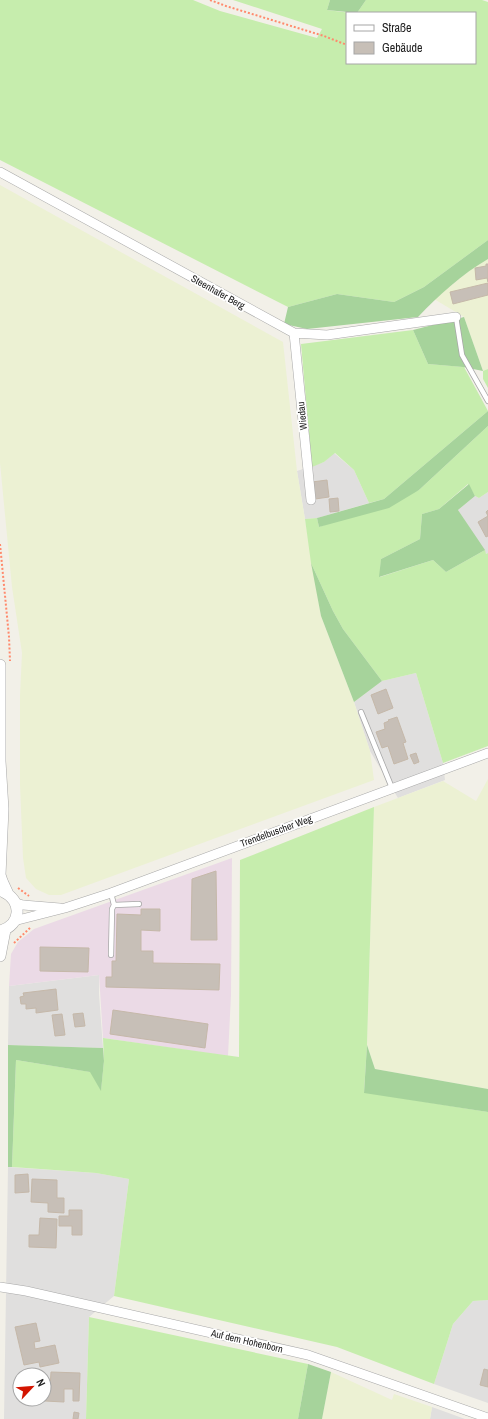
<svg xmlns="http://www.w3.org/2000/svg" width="488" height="1419" font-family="'Archivo Narrow',sans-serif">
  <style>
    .residential { fill: #e0dfde; fill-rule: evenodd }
    .industrial { fill: #ebdae6 }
    .farmland { fill: #ecf1d3 }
    .grass { fill: #c6edad }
    .forest { fill: #a6d39b }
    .building { fill: #c7bfb7; stroke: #c5b8a9 }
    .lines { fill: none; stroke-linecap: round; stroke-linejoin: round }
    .service-casing { stroke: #a8a8a8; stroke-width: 6 }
    .minor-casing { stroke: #a8a8a8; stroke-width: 10 }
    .tertiary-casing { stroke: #a8a8a8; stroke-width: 12 }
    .path { stroke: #ff896c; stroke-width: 2; stroke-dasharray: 2 2; stroke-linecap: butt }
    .service { stroke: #fff; stroke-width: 4.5 }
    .minor { stroke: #fff; stroke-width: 9 }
    .tertiary { stroke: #fff; stroke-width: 11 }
    .labels { text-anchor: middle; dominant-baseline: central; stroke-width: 3.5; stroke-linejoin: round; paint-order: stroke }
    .street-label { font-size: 10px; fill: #212121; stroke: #fff }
  </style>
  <rect width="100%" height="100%" fill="#f2f0e8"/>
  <path class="residential" d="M334 453 354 470 369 503 317 518 305 519 297 471 324 462Z
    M488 492V553L486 554 458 510 475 496 479 498Z
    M416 673 443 763 445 780 398 798 370 751 354 702 382 681Z
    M99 975V994L103 1048 8 1045 9 986Z
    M8 1167 96 1173 129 1179 114 1296 89 1317 86 1419H4ZM20 1375H44V1399H20Z
    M488 1300V1403L434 1384 453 1324 473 1301Z
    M432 1407 465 1419H430Z"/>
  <path class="industrial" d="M232 858 231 995 228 1056 103 1038 99 975 9 986 11 954 18 942 34 929Z"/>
  <path class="farmland" d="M0 185 283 342 297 471 321 616 354 702 370 751 374 780 61 895H49L36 889 26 878 23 858 20 785V695L22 653 12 587 0 463Z
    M488 259V369L483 371 464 317 434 299 474 267Z
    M488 779V1089L375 1069 367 1045 374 807 443 781 476 801Z
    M331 1372 392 1400 394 1394 432 1407 430 1419H322Z"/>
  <path class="grass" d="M0 0H193L220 11 317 38 322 29 233 0H330L327 10 351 13H347V63H475V13H357L366 0H482L488 2V240L424 287 394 302 337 294 288 307 0 160Z
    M413 330 428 364 464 367 488 411 384 499 369 503 354 470 335 453 324 462 312 467 301 344Z
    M488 369V388L483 379V371Z
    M488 426V492L479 498 475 496 468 484 439 509 422 514 420 539 381 559 380 577 433 560 446 572 485 550 486 554 488 553V746L443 763 416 673 382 681 343 629 333 611 311 563 305 519 317 518 319 527 419 490Z
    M374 807 367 1045 364 1092 488 1112V1300L473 1301 453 1324 434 1384 337 1347 114 1296 129 1179 96 1173 12 1167 16 1060 91 1072 101 1090 104 1061 103 1038 239 1057 240 860Z
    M89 1317 308 1364 298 1419H86Z"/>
  <path class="forest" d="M330 0H366L357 13 327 10Z
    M488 240V259C462 274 439 295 418 317L307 329 284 324 288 307 337 294 394 302 424 287Z
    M464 317 483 371 463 367 428 364 413 330Z
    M488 411V426L419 490 389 508 319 527 317 518 384 499Z
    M469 484 475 496 458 510 485 550 446 572 433 560 379 577 381 559 420 539 422 514 439 509Z
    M311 563 333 611 343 629 382 681 354 702 321 616Z
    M8 1045 103 1048 104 1061 101 1091 90 1072 16 1060 12 1167H8Z
    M367 1045 375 1069 488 1089V1112L364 1093Z
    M308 1364 331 1372 322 1419H298Z"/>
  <path class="building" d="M486 264H488V282L487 278 476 280 475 268 486 266Z
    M488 283V295L453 304 450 292Z
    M327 480 329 497 315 499 312 482Z
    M338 498 339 511 330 512 329 499Z
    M488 510V536L486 537 478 522 488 516 486 512Z
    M386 689 393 708 378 714 371 695Z
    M397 717 406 742 403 743 408 759 394 764 388 746 382 748 376 732 385 729 384 723 389 721 388 720Z
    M416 753 419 762 414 764 410 755Z
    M216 871 217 940H191L192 879Z
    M141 909H160V931L141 930V951H153V963L220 964 219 990 106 987V977H112V961H116L117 914 141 915Z
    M40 947 89 948 88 972 40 971Z
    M56 989 58 1010 36 1013V1008L26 1009V1004H21L20 997 24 996 23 993Z
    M113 1010 208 1024 205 1048 110 1034Z
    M83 1013 85 1026 75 1027 73 1014Z
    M62 1014 65 1035 55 1036 52 1015Z
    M28 1174 29 1192 15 1193V1175Z
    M32 1179 57 1180V1198H64V1213L48 1212V1203L31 1202Z
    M69 1210H82V1235H72V1226H59V1216H69Z
    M40 1218 57 1219 56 1248 29 1247V1235H39Z
    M36 1323 40 1341 34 1342 35 1349 55 1345 59 1363 40 1367 39 1362 24 1365 15 1327Z
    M484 1369 488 1370V1387L480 1385Z
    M51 1372 80 1373 79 1401H73V1389H64V1402L45 1401 46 1388H50Z
    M74 1412 79 1413 78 1419H73Z"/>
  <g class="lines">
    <defs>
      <path id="service" d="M456 317 462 355 488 401
        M361 712 392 788
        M111 893 114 905 139 904
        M111 955 112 909 114 905"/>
      <path id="minor" d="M0 172 294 333 327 335 456 317
        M294 333 311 500
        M16 903 23 905 60 908
        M14 921 65 908 111 893 488 753
        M0 1287 26 1291 308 1355 488 1418"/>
      <path id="tertiary" d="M0 665V761L3 809 0 875 2 881 8 894
        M0 931C22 925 23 900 2 891
        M0 956 5 930"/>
    </defs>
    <use href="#service" class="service-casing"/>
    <use href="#minor" class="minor-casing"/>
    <use href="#tertiary" class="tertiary-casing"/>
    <path class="path" d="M210 0 226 6 324 36 347 45
      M0 544 9 637 10 661
      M18 888 29 896
      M14 943 31 927"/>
    <use href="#service" class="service"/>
    <use href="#minor" class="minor"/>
    <use href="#tertiary" class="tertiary"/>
  </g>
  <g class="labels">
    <g class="street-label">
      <text transform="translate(218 292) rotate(29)">Steenhafer Berg</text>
      <text transform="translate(302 416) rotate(-96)">Wiedau</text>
      <text transform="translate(276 831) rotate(-20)">Trendelbuscher Weg</text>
      <text transform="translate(247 1341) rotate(13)">Auf dem Hohenborn</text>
    </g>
  </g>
  <rect x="346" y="12" width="130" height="52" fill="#ffffff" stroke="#a6a6a6"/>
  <rect x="354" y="25" width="20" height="6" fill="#ffffff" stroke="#a6a6a6"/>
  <text x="382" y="32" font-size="12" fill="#212121">Straße</text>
  <rect x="354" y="42" width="20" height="12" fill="#c7bfb7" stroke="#a6a6a6"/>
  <text x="382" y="52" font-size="12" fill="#212121">Gebäude</text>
  <g transform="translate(32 1387) rotate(64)"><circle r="19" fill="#ffffff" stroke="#a6a6a6"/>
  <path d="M0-3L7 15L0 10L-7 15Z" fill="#d31400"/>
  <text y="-6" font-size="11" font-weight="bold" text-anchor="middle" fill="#212121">N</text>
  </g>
</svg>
